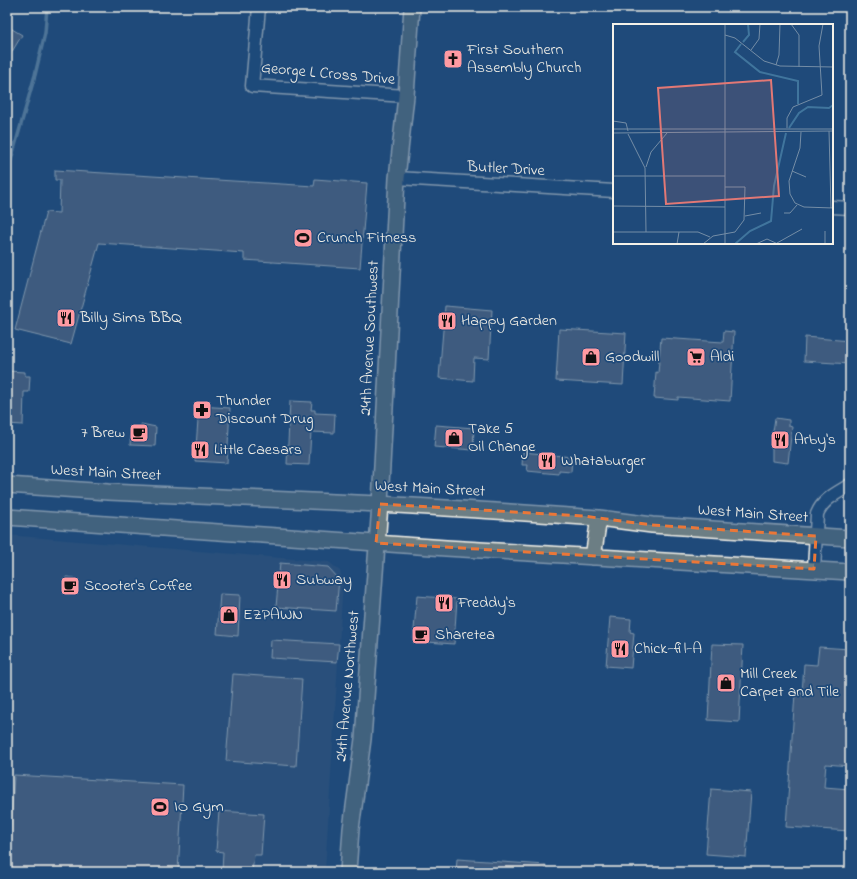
<svg xmlns="http://www.w3.org/2000/svg" width="857" height="879" font-family="'Indie Flower',sans-serif">
  <style>
    .built { fill: #34557d }
    .lines { fill: none; stroke-linecap: round; stroke-linejoin: round }
    .stream { stroke: #88a7bb; stroke-width: 3.5 }
    .building { fill: #657085; stroke: #f4f1e8 }
    .minor-casing { stroke: #f4f1e8; stroke-width: 15 }
    .major-casing { stroke: #f4f1e8; stroke-width: 18 }
    .minor { stroke: #1f4a7a; stroke-width: 12 }
    .major { stroke: #6c7e84; stroke-width: 15 }
    .marked { fill: none; stroke: #ea7738; stroke-width: 3; stroke-dasharray: 8 5; stroke-linejoin: round }
    .labels { text-anchor: middle; dominant-baseline: central; stroke-width: 3.5; stroke-linejoin: round; paint-order: stroke }
    .poi-label { font-size: 16px; fill: #f4f1e8; stroke: #1f4a7a; text-anchor: start }
    .street-label { font-size: 16px; fill: #f4f1e8; stroke: #1f4a7a }
    .inset-river { fill: none; stroke: #40759d; stroke-width: 2 }
    .inset-road { fill: none; stroke: #748da6; stroke-width: 1 }
    .view { fill: #e27875; fill-opacity: 0.15; stroke: #e27875; stroke-width: 2 }
    .inset-edge { fill: none; stroke: #f4f1e8; stroke-width: 2 }
  </style>
  <rect width="100%" height="100%" fill="#1f4a7a"/>
  <filter id="ink" filterUnits="userSpaceOnUse"><feTurbulence type="fractalNoise" baseFrequency=".025" numOctaves="2"/><feDisplacementMap in="SourceGraphic" scale="8" xChannelSelector="R" yChannelSelector="G"/><feConvolveMatrix kernelMatrix="1 2 1 2 8 2 1 2 1" color-interpolation-filters="sRGB"/></filter>
  <g filter="url(#ink)">
    <path class="built" d="M7 535 329 562 340 571 343 582 325 872H7Z"/>
    <g class="lines">
      <path class="stream" d="M7 174 35 75 45 33 47 7"/>
    </g>
    <path class="building" d="M7 26 22 35 7 60Z
      M55 170 314 186 315 179 367 183 360 268 244 260V253L99 243 71 344 15 330 46 212 59 213 60 180H55Z
      M445 306 492 310 489 359 474 358 473 381 439 378Z
      M559 329 626 333 623 385 556 381Z
      M724 331 734 332 730 401 678 397V400L654 398 656 372 658 373 661 338 723 342Z
      M805 337 850 341V364L804 361Z
      M7 371 25 372V376H30L29 392H24L23 425 7 424Z
      M290 401 312 402 311 410H315V413L335 414 334 433 311 432 309 465 287 464Z
      M199 406 230 408 227 463 195 461Z
      M775 418 789 420V426L792 427 788 463 772 461V438Z
      M141 424 156 427 155 446 130 445 131 430 141 431Z
      M436 425 474 428 473 450 434 447Z
      M523 452 572 457 571 472 559 471V474L527 471 528 465H522Z
      M280 563 328 567 339 579 336 611 276 607Z
      M66 577 75 578 74 595 65 594Z
      M220 594 240 595 238 636 217 634Z
      M417 596 457 599 454 644 413 641Z
      M610 617 631 619 630 632 634 633 631 668 606 666Z
      M271 640 339 644 337 662 270 658Z
      M712 644 743 645 739 722 708 720Z
      M819 647 850 649V699L846 741 850 742 849 766 826 764 824 787 850 789V831L786 827 795 693 802 694 804 664 817 665Z
      M233 674 302 679 296 766 226 761Z
      M14 775 183 785 178 872H8Z
      M711 789 751 792 746 857 706 854Z
      M219 811 264 814 261 855H254L252 872H222L223 852 216 851Z
      M457 859 546 865V872H456Z"/>
    <g class="lines">
      <defs>
        <path id="minor" d="M259 7 252 86 406 96
          M397 178 614 191
          M832 207 850 208
          M814 569 817 514C823 499 837 493 850 485"/>
        <path id="major" d="M7 485 108 492 380 504 495 511 599 518 652 525 850 538
          M7 517 446 548 850 572
          M593 557 599 518
          M348 872 351 829 363 739 380 504 397 178 406 96 412 7"/>
      </defs>
      <use href="#minor" class="minor-casing"/>
      <use href="#major" class="major-casing"/>
      <use href="#minor" class="minor"/>
      <use href="#major" class="major"/>
    </g>
  </g>
  <path d="M0 0H857V879H0ZM380 504 583 516 652 525 816 536 814 569 376 543Z" fill="#1f4a7a" fill-opacity=".55" fill-rule="evenodd"/>
  <path class="marked" d="M380 504 583 516 652 525 816 536 814 569 376 543Z"/>
  <defs>
    <symbol id="church-square" viewBox="-11 -11 22 22"><rect x="-9" y="-9" width="18" height="18" rx="4" fill="#ff9aa2" stroke="#1f4a7a"/><path d="M-1.2-6h2.4v3.5h3.3v2.4h-3.3V6h-2.4V-.1h-3.3v-2.4h3.3Z" fill="#111"/></symbol>
    <symbol id="stadium-square" viewBox="-11 -11 22 22"><rect x="-9" y="-9" width="18" height="18" rx="4" fill="#ff9aa2" stroke="#1f4a7a"/><path d="M0-5a6.5 5 0 1 0 0 10a6.5 5 0 1 0 0-10ZM-3.5-1.8h7v3.6h-7Z" fill="#111"/></symbol>
    <symbol id="restaurant-square" viewBox="-11 -11 22 22"><rect x="-9" y="-9" width="18" height="18" rx="4" fill="#ff9aa2" stroke="#1f4a7a"/><path d="M-5-6h1v4h1v-4h1v4h1v-4h1v5L-1.5 .5V6h-2V.5L-5-1ZM5-6V6H3V1.5H1.5Q1.5-4 5-6Z" fill="#111"/></symbol>
    <symbol id="shop-square" viewBox="-11 -11 22 22"><rect x="-9" y="-9" width="18" height="18" rx="4" fill="#ff9aa2" stroke="#1f4a7a"/><path d="M-5-2.5h2.3a2.7 3.5 0 0 1 5.4 0H5L5.5 6h-11ZM-1.5-2.5h3a1.5 2.3 0 0 0-3 0Z" fill="#111"/></symbol>
    <symbol id="supermarket-square" viewBox="-11 -11 22 22"><rect x="-9" y="-9" width="18" height="18" rx="4" fill="#ff9aa2" stroke="#1f4a7a"/><path d="M-6-5.5h2.5l.6 2H6L4.5 2H-2.5L-4.4-4H-6ZM-1.5 3.2a1.3 1.3 0 1 0 .1 0ZM3 3.2a1.3 1.3 0 1 0 .1 0Z" fill="#111"/></symbol>
    <symbol id="pharmacy-square" viewBox="-11 -11 22 22"><rect x="-9" y="-9" width="18" height="18" rx="4" fill="#ff9aa2" stroke="#1f4a7a"/><path d="M-2-6h4v4h4v4h-4v4h-4v-4h-4v-4h4Z" fill="#111"/></symbol>
    <symbol id="cafe-square" viewBox="-11 -11 22 22"><rect x="-9" y="-9" width="18" height="18" rx="4" fill="#ff9aa2" stroke="#1f4a7a"/><path d="M-5.5-4.5H6V0H3Q3 3.5 0 3.5H-2.5Q-5.5 3.5-5.5 0ZM3-3.2v2h1.7v-2ZM-6 4.5H4V6H-6Z" fill="#111"/></symbol>
  </defs>
  <g fill-rule="evenodd">
    <use href="#church-square" x="442" y="48" width="22" height="22"/>
    <use href="#stadium-square" x="292" y="227" width="22" height="22"/>
    <use href="#restaurant-square" x="55" y="307" width="22" height="22"/>
    <use href="#restaurant-square" x="436" y="310" width="22" height="22"/>
    <use href="#shop-square" x="580" y="346" width="22" height="22"/>
    <use href="#supermarket-square" x="685" y="346" width="22" height="22"/>
    <use href="#pharmacy-square" x="191" y="399" width="22" height="22"/>
    <use href="#cafe-square" x="128" y="422" width="22" height="22"/>
    <use href="#shop-square" x="443" y="427" width="22" height="22"/>
    <use href="#restaurant-square" x="769" y="429" width="22" height="22"/>
    <use href="#restaurant-square" x="189" y="439" width="22" height="22"/>
    <use href="#restaurant-square" x="536" y="450" width="22" height="22"/>
    <use href="#restaurant-square" x="271" y="569" width="22" height="22"/>
    <use href="#cafe-square" x="59" y="575" width="22" height="22"/>
    <use href="#restaurant-square" x="433" y="592" width="22" height="22"/>
    <use href="#shop-square" x="218" y="604" width="22" height="22"/>
    <use href="#cafe-square" x="410" y="624" width="22" height="22"/>
    <use href="#restaurant-square" x="609" y="638" width="22" height="22"/>
    <use href="#shop-square" x="715" y="672" width="22" height="22"/>
    <use href="#stadium-square" x="149" y="796" width="22" height="22"/>
  </g>
  <g class="labels">
    <g class="poi-label">
      <text x="467" y="50">First Southern<tspan x="467" dy="18">Assembly Church</tspan></text>
      <text x="317" y="238">Crunch Fitness</text>
      <text x="80" y="318">Billy Sims BBQ</text>
      <text x="461" y="321">Happy Garden</text>
      <text x="605" y="357">Goodwill</text>
      <text x="710" y="357">Aldi</text>
      <text x="216" y="401">Thunder<tspan x="216" dy="18">Discount Drug</tspan></text>
      <text x="468" y="429">Take 5<tspan x="468" dy="18">Oil Change</tspan></text>
      <text x="125" y="433" text-anchor="end">7 Brew</text>
      <text x="794" y="440">Arby's</text>
      <text x="214" y="450">Little Caesars</text>
      <text x="561" y="461">Whataburger</text>
      <text x="296" y="580">Subway</text>
      <text x="84" y="586">Scooter's Coffee</text>
      <text x="458" y="603">Freddy's</text>
      <text x="243" y="615">EZPAWN</text>
      <text x="435" y="635">Sharetea</text>
      <text x="634" y="649">Chick-fil-A</text>
      <text x="740" y="674">Mill Creek<tspan x="740" dy="18">Carpet and Tile</tspan></text>
      <text x="174" y="807">IO Gym</text>
    </g>
    <g class="street-label">
      <text transform="translate(328 74) rotate(5)">George L Cross Drive</text>
      <text transform="translate(506 169) rotate(3)">Butler Drive</text>
      <text transform="translate(370 338) rotate(-87)">24th Avenue Southwest</text>
      <text transform="translate(106 473) rotate(3)">West Main Street</text>
      <text transform="translate(430 489) rotate(3)">West Main Street</text>
      <text transform="translate(753 514) rotate(4)">West Main Street</text>
      <text transform="translate(348 686) rotate(-85)">24th Avenue Northwest</text>
    </g>
  </g>
  <g transform="translate(613 24)">
    <rect width="220" height="220" fill="#1f4a7a"/>
    <path class="inset-river" d="M220 12V50M130 18 136 11 135 0M128 20 122 28 147 48 185 57V80M176 104 186 89 195 83 216 84 220 81M122 220 137 207 158 197 161 162 173 109"/>
    <path class="inset-road" d="M178 0 186 11V43M112 11 122 14 151 37 167 42 220 43M138 26 146 15 147 0M163 41 166 31 167 0M0 97 13 99 15 107M174 104V94L180 83 209 71 206 22 210 0M0 105H220M216 107 218 184M188 108 187 124 176 157 177 170 182 179 191 183 220 184M0 109 220 107M15 110 32 144 33 208M33 143 38 128 54 109M179 147 193 153M0 152H112M0 182 112 183M171 189H177L184 181M132 192 148 189M212 207V220M0 208H85L97 213M164 219 189 205M64 220 66 208M90 220 100 212 122 208 131 196 132 163H112M112 220V0M143 220 154 215 165 220"/>
    <path class="view" d="M158 56 166 172 53 180 45 64Z"/>
    <rect width="220" height="220" class="inset-edge"/>
  </g>
  <rect width="857" height="879" fill="none" stroke="#1f4a7a" stroke-width="24"/>
  <rect x="12" y="12" width="833" height="855" fill="none" stroke="#f4f1e8" stroke-width="1.5" filter="url(#ink)"/>
</svg>
